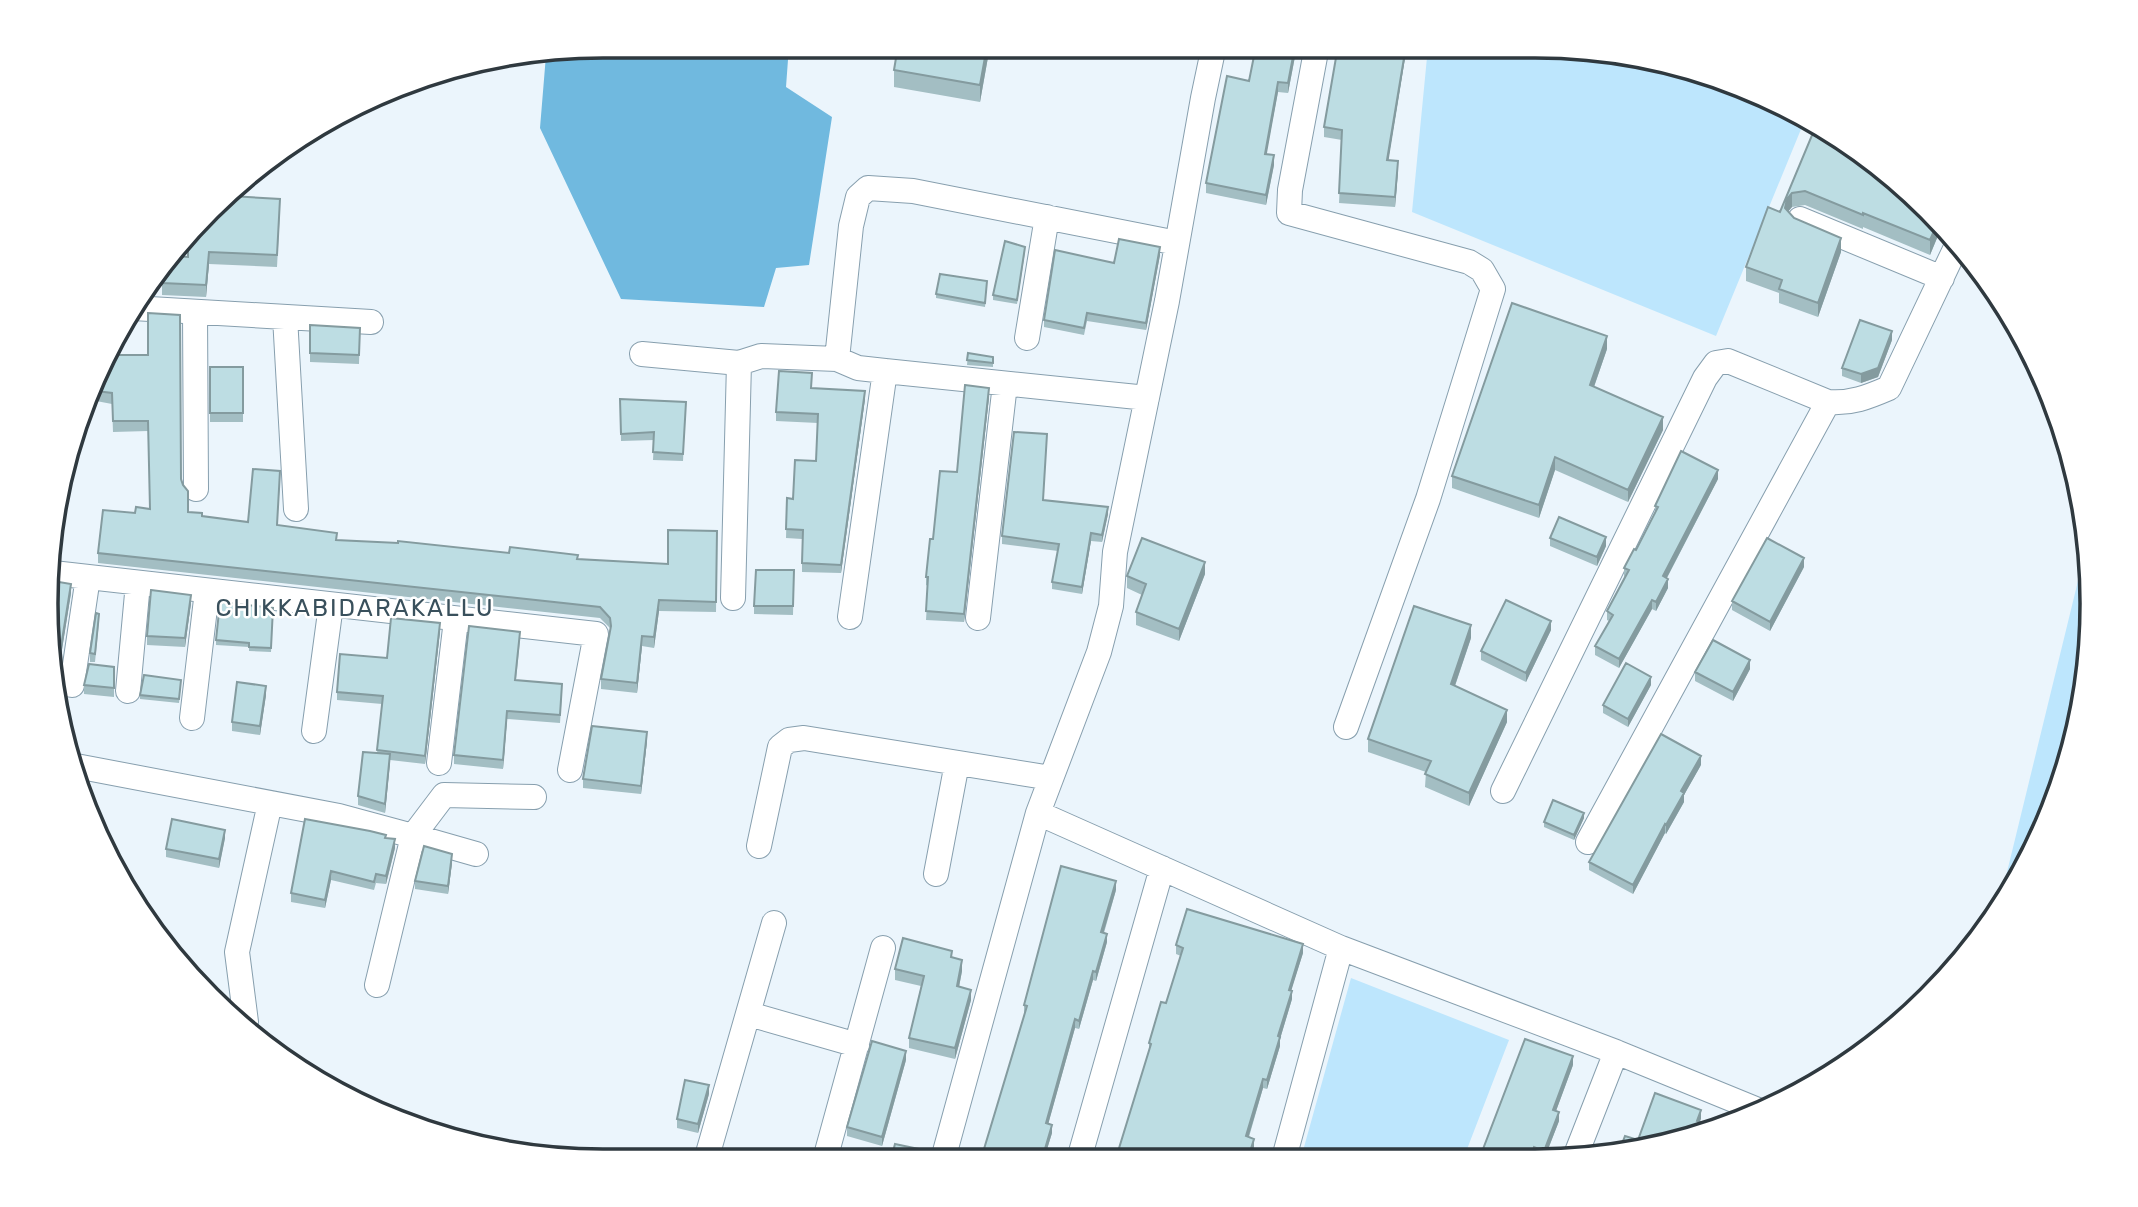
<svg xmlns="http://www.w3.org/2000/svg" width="2138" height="1207" font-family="Rubik,sans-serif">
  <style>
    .green { fill: #bde6fd }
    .forest { fill: #70b9df }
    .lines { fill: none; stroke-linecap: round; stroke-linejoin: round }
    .minor-casing { stroke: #879fae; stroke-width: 26 }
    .minor { stroke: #fff; stroke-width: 24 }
    .wall { fill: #a3bec3 }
    .shaded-wall { fill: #849b9f }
    .building { fill: #bddde3; stroke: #849b9f; stroke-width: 2 }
    .labels { text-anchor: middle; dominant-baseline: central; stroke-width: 5; stroke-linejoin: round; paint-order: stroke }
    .quarter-label { font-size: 24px; letter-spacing: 2px; fill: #39505c; stroke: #fff }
    .rim { fill: none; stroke: #2f393f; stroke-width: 3.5 }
  </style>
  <rect width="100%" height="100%" fill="#ebf5fc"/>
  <path class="green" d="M1428 47H1571L1679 65 1806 117 1716 336 1412 212Z
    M2087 544 2091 567 2088 677 2063 783 2018 883 1998 909Z
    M1351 978 1509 1040 1464 1157 1301 1158Z"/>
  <path class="forest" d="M604 46H789L786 87 832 117 809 265 776 268 764 307 621 299 540 128 546 55Z"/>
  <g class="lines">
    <defs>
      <path id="minor" d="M1317 46 1290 190 1289 213 1469 262 1482 270 1493 289 1428 499 1346 727
        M1800 219 1942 278
        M133 308 371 322
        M195 312 196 489
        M285 317 296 509
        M1027 338 1047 217
        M642 354 739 363
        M837 359 851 226 858 197 868 188 913 191 1177 243
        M53 573 596 634 570 770
        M733 598 739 363 761 356 837 359 858 368 885 371 1147 398
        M850 617 885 371
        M978 618 1005 384
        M72 685 88 577
        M128 691 138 583
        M192 718 207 591
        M314 731 331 605
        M439 763 456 620
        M76 766 339 816 413 836 444 795 534 797
        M1503 791 1705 378 1716 363 1728 361 1828 402C1851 404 1868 397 1889 388L1958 243
        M1038 813 1341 948 1616 1052 1758 1110
        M1588 842 1828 402
        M759 846 780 747 789 740 804 738 1051 778
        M936 874 957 763
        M377 985 413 836 476 854
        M749 1014 857 1045
        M246 1022 237 952 270 803
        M1575 1157 1616 1052
        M1284 1158 1341 948
        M825 1159 883 948
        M943 1159 1038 813 1099 652 1111 606 1115 552 1167 301 1203 98 1214 46
        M1079 1159 1162 868
        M706 1160 774 923"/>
    </defs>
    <use href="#minor" class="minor-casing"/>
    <use href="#minor" class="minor"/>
  </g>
  <path class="wall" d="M990 46 980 102 894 87V70Z
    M1256 46H1297L1288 93 1278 92 1266 154 1274 165 1266 205 1206 193V183L1249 81Z
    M1338 46H1407L1388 160 1398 171 1395 207 1339 203 1342 140 1324 137V127Z
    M1815 128 1942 226 1930 255 1863 227V229L1805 205 1792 207 1788 211 1794 218 1841 252 1818 317 1779 303V293L1746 281V267L1780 212Z
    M280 211 277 267 209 264 206 297 162 295V283L188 257Z
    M1025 252 1017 304 993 300V295Z
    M1160 255 1146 330 1087 321 1084 335 1044 327V320L1114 263Z
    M987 281 985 307 936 298V294Z
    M310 325 360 328 359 364 310 362Z
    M1892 340 1878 377 1861 383 1842 376V368Z
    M1607 349 1594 387 1663 430 1628 502 1555 470 1539 518 1452 488V476Z
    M968 353 993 362V367L967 365Z
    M112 355 181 479 188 512 202 516 248 522 280 482 277 525 337 540 509 553 578 559 668 564 717 531 716 612 659 611 654 648 642 646 637 693 601 689V679L610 630V628L600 618 98 563V553L135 513 150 509 148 431 113 432 112 404 91 400Z
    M210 367H243V422H210Z
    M811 388 865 399 841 573 802 572V539L786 538 787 498 793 499 816 461 818 423 776 421V412Z
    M989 397 964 622 926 620 928 586 926 585V577L933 539 957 472Z
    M620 399 686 402 683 461 653 460 654 440 621 441Z
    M1718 479 1667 578 1668 588 1656 611 1652 609 1619 668 1595 655V646L1609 621 1607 620V611L1624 577V568L1636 550 1655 514V506Z
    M1044 500 1108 514 1102 542 1091 541 1082 594 1052 589V582L1058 551 1002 544V536Z
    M1550 538 1606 546 1597 566 1550 546Z
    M1804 567 1770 631 1732 610V601Z
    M794 570 793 615 754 614V606Z
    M1205 574 1179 641 1136 625V612L1142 595 1127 588V576Z
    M71 593 60 662H52L47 640Z
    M191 603 185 647 147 645V636Z
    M273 608 271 652 249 651V647L216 645V640Z
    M99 622 95 662H90V653Z
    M1551 630 1526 682 1481 660V651Z
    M440 631 425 764 390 760 385 813 358 805V796L377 753 382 704 337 700V692L387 658Z
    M1471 638 1455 686 1507 722 1469 806 1425 787 1426 772 1368 752V739Z
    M520 640 516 680 562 693 560 723 507 719 503 769 454 764V755Z
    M114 667V697L84 694V685Z
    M1750 669 1733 701 1695 681V672Z
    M181 684 179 703 140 699V695Z
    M1651 685 1628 727 1603 713V705Z
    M266 695 260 735 232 731V722Z
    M647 741 641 794 583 788V779Z
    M1701 765 1684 795V802L1666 834 1665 833 1633 894 1589 870V862Z
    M1584 818 1574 840 1544 827V822Z
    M225 838 219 868 166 857V849Z
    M386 838 395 848 386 884 376 883 374 890 331 880 325 908 291 902V893Z
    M452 863 448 894 415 889V881Z
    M1116 890 1104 933 1107 942 1096 981 1093 980 1079 1029 1075 1028 1048 1124 1052 1133 1044 1159 1024 1013V1005Z
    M1176 945 1303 953 1291 990 1292 999 1280 1039V1046L1267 1089 1263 1088 1249 1137 1254 1147 1149 1051V1043L1166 1003 1181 956 1176 954Z
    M952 958 962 971 959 987 971 1000 955 1059 909 1048V1038L921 986 895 980V969Z
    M906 1060 882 1146 847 1136V1127Z
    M1573 1065 1556 1111 1559 1121 1545 1157 1534 1156 1480 1157Z
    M709 1094 698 1133 677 1128V1119Z"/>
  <path class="shaded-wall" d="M987 46H990L980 102V85Z
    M1295 46H1297L1288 93V83Z
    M1406 46H1407L1387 170V160Z
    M1278 82V92L1265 164V154Z
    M1274 155V165L1266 205V195Z
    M1398 161V171L1395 207V197Z
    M1792 193V207L1787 213 1785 208 1787 199Z
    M1938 222 1942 226 1930 255V240Z
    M1841 238V252L1818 317V303Z
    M1160 247V255L1146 330V323Z
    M209 252V264L206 297V285Z
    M1892 331V340L1878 377 1861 383V374Z
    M1607 336V349L1590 398V385Z
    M989 388V397L964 622V614Z
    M865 391V399L841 573V565Z
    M1663 417V430L1628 502V490Z
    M1555 457V470L1539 518V505Z
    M1718 470V479L1663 585V576Z
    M1108 507V514L1102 542V535Z
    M1091 533V541L1082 594V587Z
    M1606 537V546L1597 566V557Z
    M1804 558V567L1770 631V622Z
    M1205 562V574L1179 641V629Z
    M1668 579V588L1656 611V602Z
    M71 584V593L60 662V653Z
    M191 595V603L185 647V638Z
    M659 600V611L654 648V637Z
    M1652 600V609L1619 668V659Z
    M1551 621V630L1526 682V673Z
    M440 623V631L425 764V756Z
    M1471 625V638L1451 697V684Z
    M642 636V646L637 693V683Z
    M1750 660V669L1733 701V692Z
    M1651 677V685L1628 727V719Z
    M266 686V695L260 735V726Z
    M1507 710V722L1469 806V793Z
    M507 711V719L503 769V760Z
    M647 732V741L641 794V786Z
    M390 754V763L385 813V804Z
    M1701 756V765L1684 795V802L1666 834V825L1681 791Z
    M1584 813V818L1574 840V835Z
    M1665 824V833L1633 894V885Z
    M225 830V838L219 868V859Z
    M395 839V848L386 884V876Z
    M452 854V863L448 894V886Z
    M331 871V880L325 908V900Z
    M1116 881V890L1101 941V932Z
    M1107 934V942L1096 981V972Z
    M1303 944V953L1289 998V990Z
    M962 960V971L957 997V986Z
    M1093 971V980L1079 1029V1021Z
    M971 990V1000L955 1059V1048Z
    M1292 991V999L1280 1039V1046L1267 1089V1080L1278 1036Z
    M1075 1019V1028L1046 1132V1123Z
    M906 1051V1060L882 1146V1137Z
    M1573 1056V1065L1553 1119V1110Z
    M1263 1079V1088L1246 1145V1136Z
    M709 1085V1094L698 1133V1124Z
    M1701 1110V1119L1697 1129V1121Z
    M1559 1112V1121L1545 1157H1544V1151Z
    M1052 1125V1133L1044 1159H1042Z
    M1254 1139V1147L1251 1158H1248Z"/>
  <path class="building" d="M898 46H987L980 85 894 70Z
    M1256 46H1295L1288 83 1278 82 1265 154 1274 155 1266 195 1206 183 1227 76 1249 81Z
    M1338 46H1406L1387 160 1398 161 1395 197 1339 193 1342 130 1324 127Z
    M1815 128 1838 137 1903 184 1938 222 1930 240 1863 213V215L1805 191 1792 193 1787 199 1785 208 1794 218 1841 238 1818 303 1779 289 1782 280 1746 267 1768 207 1780 212Z
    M231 196 280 199 277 255 209 252 206 285 162 283 163 268 175 256 188 257V241Z
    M1119 239 1160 247 1146 323 1087 313 1084 328 1044 320 1055 250 1114 263Z
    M1005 241 1025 247 1017 300 993 295Z
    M940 274 987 281 985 303 936 294Z
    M1512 303 1607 336 1590 385 1663 417 1628 490 1555 457 1539 505 1452 476Z
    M148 313 180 315 181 479 183 485 188 491V512L202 513V516L248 522 253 469 280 471 277 525 337 533 336 540 398 543V541L509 553 510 547 578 555 577 559 668 564V530L717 531 716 602 659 600 654 637 642 636 637 683 601 679 611 626 610 618 600 607 98 553 103 510 135 513 136 507 150 509 148 421H113L112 393 96 391 112 355H148Z
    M1860 320 1892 331 1878 368 1861 374 1842 368Z
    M310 325 360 328 359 355 310 353Z
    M968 353 993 357V363L967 360Z
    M210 367H243V413H210Z
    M779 371 812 373 811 388 865 391 841 565 802 563 803 530 786 529 787 498 793 499 795 460 816 461 818 414 776 412Z
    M965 385 989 388 964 614 926 611 928 577H926L930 539H933L940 471 957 472Z
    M620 399 686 402 683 454 653 452 654 432 621 434Z
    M1014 432 1047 434 1043 500 1108 507 1102 535 1091 533 1082 587 1052 582 1059 544 1002 536Z
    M1681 451 1718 470 1663 576 1668 579 1656 602 1652 600 1619 659 1595 646 1613 615 1607 611 1629 570 1624 568 1634 549 1636 550 1658 507 1655 506Z
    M1559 517 1606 537 1597 557 1550 538Z
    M1142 538 1205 562 1179 629 1136 612 1146 584 1127 576Z
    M1767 538 1804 558 1770 622 1732 601Z
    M756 570H794L793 606H754Z
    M53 581 71 584 60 653H50L47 640Z
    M151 590 191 595 185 638 147 636Z
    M1506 600 1551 621 1526 673 1481 651Z
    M220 602 273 608 271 648 249 647V643L216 640Z
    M1414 606 1471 625 1451 684 1507 710 1469 793 1425 774 1431 761 1368 739Z
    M96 613 99 614 95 654 90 653Z
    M391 618 440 623 425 756 377 750 383 696 337 692 340 654 387 658Z
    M469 626 520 632 515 680 562 684 560 715 507 711 503 760 454 755Z
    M1713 640 1750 660 1733 692 1695 672Z
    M1626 663 1651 677 1628 719 1603 705Z
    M89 664 114 667V688L84 685Z
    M144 675 181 680 179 699 140 695Z
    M237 682 266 686 260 726 232 722Z
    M592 726 647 732 641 786 583 779Z
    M1661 734 1701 756 1681 791 1684 793 1666 825 1665 824 1633 885 1589 862Z
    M363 752 390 754 385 804 358 796Z
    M1553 800 1584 813 1574 835 1544 822Z
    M172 819 225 830 219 859 166 849Z
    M305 819 370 831 386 835 385 838 395 839 386 876 376 874 374 882 331 871 325 900 291 893Z
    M424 846 452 854 448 886 415 881Z
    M1061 866 1116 881 1101 932 1107 934 1096 972 1093 971 1079 1021 1075 1019 1046 1123 1052 1125 1042 1159H981L1027 1006 1024 1005Z
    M1187 909 1303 944 1289 990 1292 991 1278 1036 1280 1037 1267 1080 1263 1079 1246 1136 1254 1139 1248 1158H1116L1151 1044 1149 1043 1161 1002 1166 1003 1183 948 1176 945Z
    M903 938 952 951 951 957 962 960 957 986 971 990 955 1048 909 1038 924 976 895 969Z
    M1525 1039 1573 1056 1553 1110 1559 1112 1544 1151 1534 1147 1531 1157H1480Z
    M872 1041 906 1051 882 1137 847 1127Z
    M685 1080 709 1085 698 1124 677 1119Z
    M1655 1093 1701 1110 1697 1121 1720 1129 1714 1132 1618 1154 1625 1136 1638 1140Z
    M895 1144 929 1151 931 1159H891Z"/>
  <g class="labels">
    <g class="quarter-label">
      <text x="355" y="608">CHIKKABIDARAKALLU</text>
    </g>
  </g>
  <path d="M0 0H2138V1207H0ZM603 58H1535A545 545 0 0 1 2080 603V604A545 545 0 0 1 1535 1149H603A545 545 0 0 1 58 604V603A545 545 0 0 1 603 58Z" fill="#fff" fill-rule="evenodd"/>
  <path class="rim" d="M603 58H1535A545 545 0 0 1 2080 603V604A545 545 0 0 1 1535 1149H603A545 545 0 0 1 58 604V603A545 545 0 0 1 603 58Z"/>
</svg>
